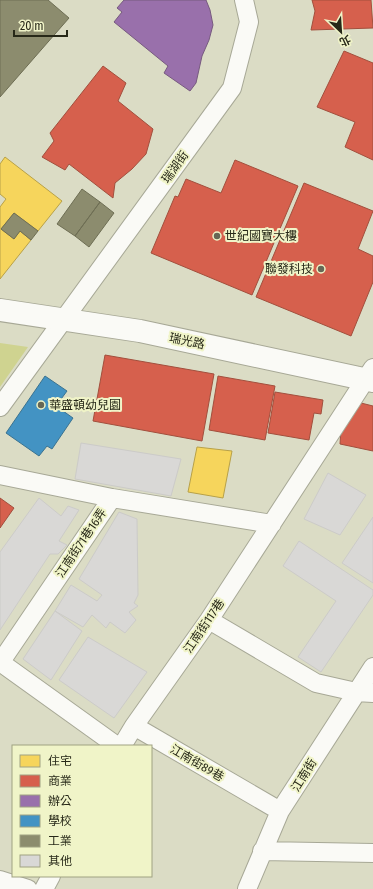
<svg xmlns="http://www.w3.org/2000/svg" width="373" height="889" font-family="'Fira Sans Condensed','Noto Sans TC',sans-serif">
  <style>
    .green { fill: #cfd390 }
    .homes { fill: #f6d55c; stroke: #b8a148 }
    .shops { fill: #d6604d; stroke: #a24f3d }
    .offices { fill: #9970ab; stroke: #775a7f }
    .schools { fill: #4393c3; stroke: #3b7390 }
    .industry { fill: #8c8c6e; stroke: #6e6e54 }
    .building { fill: #d9d8d6; stroke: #cccbc8 }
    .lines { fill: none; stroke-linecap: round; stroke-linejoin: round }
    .minor-casing { stroke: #a7a896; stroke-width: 20 }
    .tertiary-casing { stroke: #a7a896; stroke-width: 24 }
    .minor { stroke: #fafaf6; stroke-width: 18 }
    .tertiary { stroke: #fafaf6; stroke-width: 22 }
    .poi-dot { fill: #666755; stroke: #f0f4c8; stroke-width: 1.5 }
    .labels { text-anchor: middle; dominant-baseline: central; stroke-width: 4; stroke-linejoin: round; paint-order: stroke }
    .street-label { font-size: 12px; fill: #272818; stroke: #f0f4c8 }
    .poi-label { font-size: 12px; fill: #272818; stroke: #f0f4c8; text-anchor: start }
  </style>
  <rect width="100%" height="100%" fill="#dbdcc5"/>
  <path class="green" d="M0 343 28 347 0 387Z"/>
  <path class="homes" d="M5 157 62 201 38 231 14 213 1 229 14 239 20 231 31 240 0 279V207L6 199 0 194V164Z
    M197 447 232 451 223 498 188 492Z"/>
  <path class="shops" d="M312 0H371L373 28 311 30 315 11Z
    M344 51 373 63V160L345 147 355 122 317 107Z
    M103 66 126 83 118 101 153 129 146 154 132 169 115 183 113 198 69 164 65 170 42 157 54 141 50 133Z
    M235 160 298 186 252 295 151 253 175 196 178 197 186 179 221 193Z
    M304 183 373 211 358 249 373 256V282L351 336 256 297Z
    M105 355 214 374 202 441 93 421Z
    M218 376 275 386 265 440 209 430Z
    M275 392 323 400 321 414 314 413 309 440 268 433Z
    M361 403 373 406V451L340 444 341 428Z
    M0 498 14 508 0 528Z"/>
  <path class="offices" d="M124 0H206L210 10 213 25 209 40 202 56 196 83 190 91 164 73 168 66 114 22 122 12 117 8Z"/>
  <path class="schools" d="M45 376 67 391 56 406 73 418 52 449 47 446 39 456 6 433Z"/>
  <path class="industry" d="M0 0H48L69 18 0 97Z
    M82 189 100 202 75 236 57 224Z
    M100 202 114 213 89 247 75 236Z
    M14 213 38 231 31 240 20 231 14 239 1 229Z"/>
  <path class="building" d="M81 443 181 459 171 496 75 479Z
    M328 473 366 495 340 535 304 519Z
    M39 498 61 516 68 506 79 510 59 541 67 545 58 554H50L0 630V552Z
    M119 512 137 519 138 595 134 603 138 606 129 612 136 620 125 633 110 622 106 628 92 615 83 627 55 611 71 585 97 601 102 595 79 579Z
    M373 517V583L342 563Z
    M299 541 373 590V595L321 672 298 657 336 601 283 566Z
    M55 611 82 631 51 680 23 659Z
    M88 637 147 672 114 718 59 680Z"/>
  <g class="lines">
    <defs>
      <path id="minor" d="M0 407 232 88 249 22 244 0
        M0 475 112 498 272 524
        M209 620 316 683 356 692 373 693
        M0 662 117 746
        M0 663 112 498
        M134 726 209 620 373 368
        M122 746 134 726 280 811
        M262 851 373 853
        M0 880 28 889
        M44 889 51 876
        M247 889 280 811 373 667"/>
      <path id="tertiary" d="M0 310 140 331 373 381"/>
    </defs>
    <use href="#minor" class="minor-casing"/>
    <use href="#tertiary" class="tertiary-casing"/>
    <use href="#minor" class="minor"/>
    <use href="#tertiary" class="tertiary"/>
  </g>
  <g class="poi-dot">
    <circle cx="217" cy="236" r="4"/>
    <circle cx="321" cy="269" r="4"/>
    <circle cx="41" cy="405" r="4"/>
  </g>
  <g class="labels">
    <g class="street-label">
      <text transform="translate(175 167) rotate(-54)">瑞湖街</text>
      <text transform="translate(187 341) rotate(12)">瑞光路</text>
      <text transform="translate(81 543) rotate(-56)">江南街71巷16弄</text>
      <text transform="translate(204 626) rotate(-56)">江南街117巷</text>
      <text transform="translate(197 763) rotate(30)">江南街89巷</text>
      <text transform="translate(304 775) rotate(-58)">江南街</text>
    </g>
    <g class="poi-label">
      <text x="225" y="236">世紀國寶大樓</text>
      <text x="313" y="269" text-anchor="end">聯發科技</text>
      <text x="49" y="405">華盛頓幼兒園</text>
    </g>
  </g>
  <rect x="12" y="745" width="140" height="132" fill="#f0f4c8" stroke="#a0a282"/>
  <rect x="20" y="755" width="20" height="12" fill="#f6d55c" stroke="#a0a282"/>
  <text x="48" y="765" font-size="12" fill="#272818">住宅</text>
  <rect x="20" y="775" width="20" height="12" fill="#d6604d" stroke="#a0a282"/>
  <text x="48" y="785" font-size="12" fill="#272818">商業</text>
  <rect x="20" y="795" width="20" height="12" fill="#9970ab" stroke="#a0a282"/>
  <text x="48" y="805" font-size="12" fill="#272818">辦公</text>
  <rect x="20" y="815" width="20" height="12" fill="#4393c3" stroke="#a0a282"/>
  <text x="48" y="825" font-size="12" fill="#272818">學校</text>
  <rect x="20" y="835" width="20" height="12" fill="#8c8c6e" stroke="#a0a282"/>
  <text x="48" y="845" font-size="12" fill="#272818">工業</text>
  <rect x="20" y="855" width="20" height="12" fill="#d9d8d6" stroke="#a0a282"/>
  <text x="48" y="865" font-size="12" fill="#272818">其他</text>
  <g transform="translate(341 32) rotate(155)" stroke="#f0f4c8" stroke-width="3" paint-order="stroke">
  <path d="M0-3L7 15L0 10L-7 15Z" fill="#272818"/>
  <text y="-6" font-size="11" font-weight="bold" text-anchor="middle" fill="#272818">北</text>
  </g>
  <path d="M14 30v6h53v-6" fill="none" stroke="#272818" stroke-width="2"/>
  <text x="20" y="30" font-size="12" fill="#272818" stroke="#f0f4c8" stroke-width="3" paint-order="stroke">20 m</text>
</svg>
